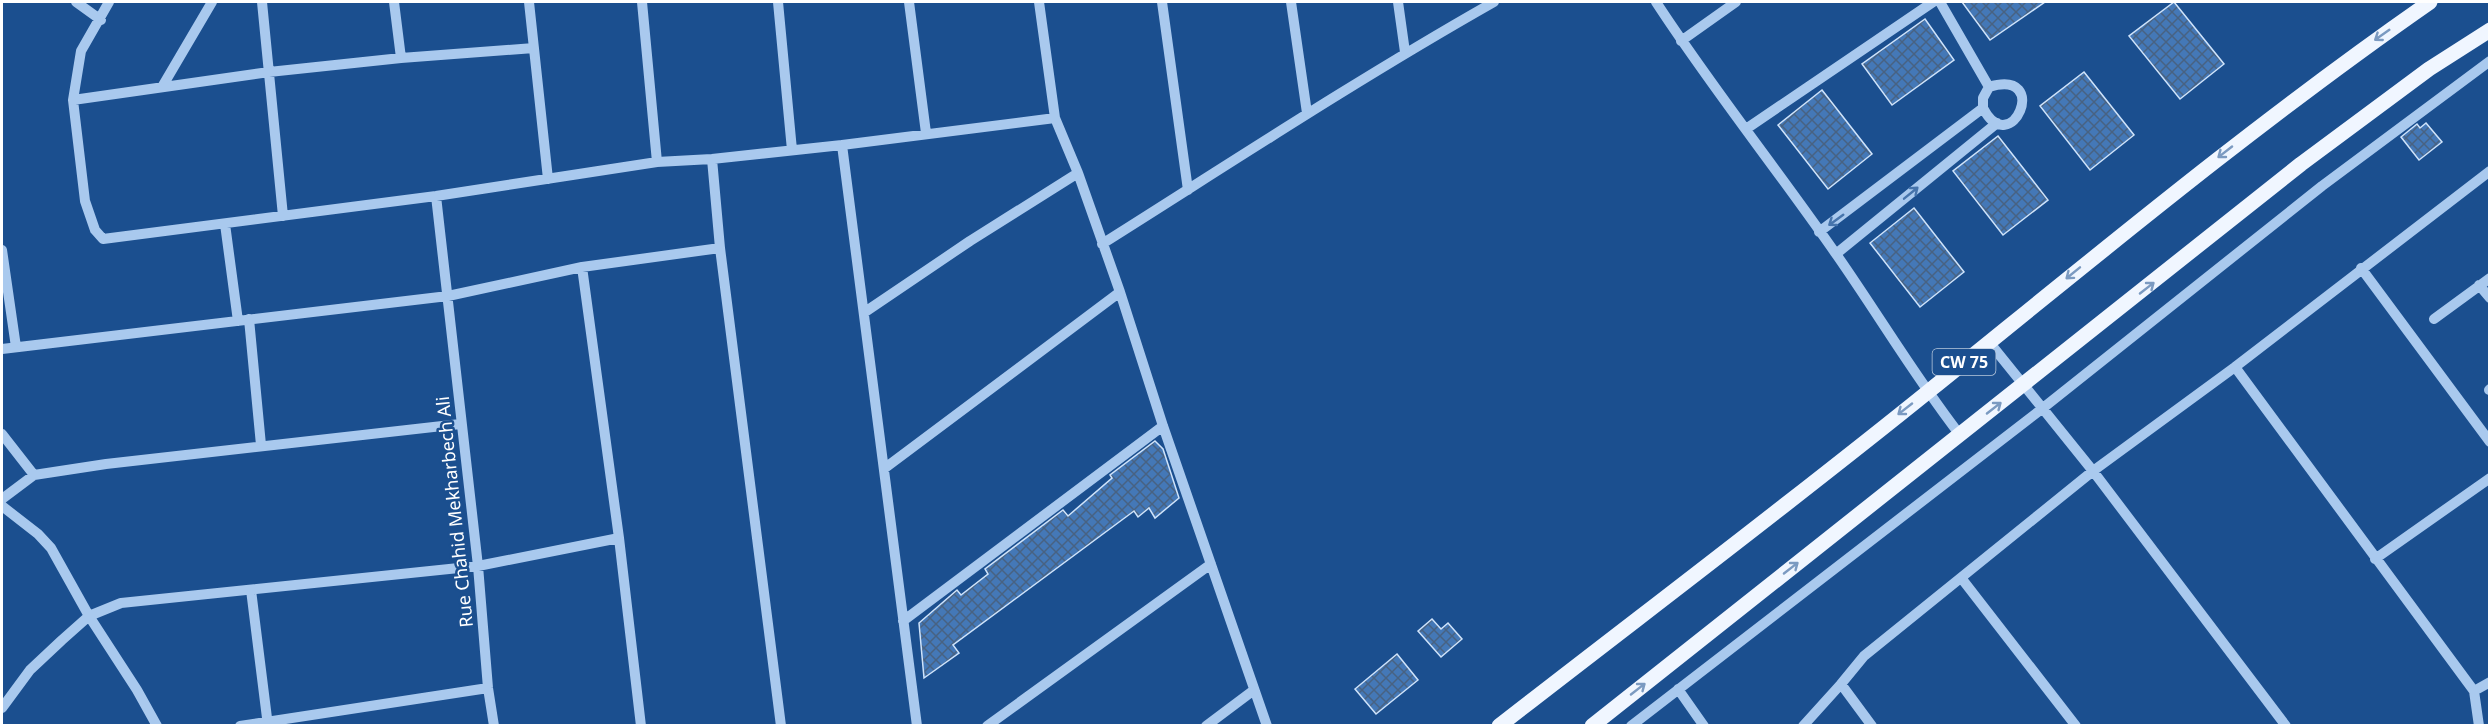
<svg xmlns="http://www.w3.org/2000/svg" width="2491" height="727" font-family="'Noto Sans',sans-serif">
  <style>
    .building { fill: url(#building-cross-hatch); stroke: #cfe3fa; stroke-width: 1.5 }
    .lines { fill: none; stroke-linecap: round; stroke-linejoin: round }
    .minor { stroke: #a9c9ee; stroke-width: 10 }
    .major { stroke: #f0f6ff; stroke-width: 15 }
    .oneway { stroke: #7b9ac1 }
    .oneway2 { stroke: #4674ac }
    .labels { text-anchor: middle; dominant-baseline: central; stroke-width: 5; stroke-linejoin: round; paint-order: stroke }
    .shield { fill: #1b4f8f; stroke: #bbcadd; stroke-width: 1.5 }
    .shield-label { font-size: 16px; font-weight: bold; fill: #fff }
    .street-label { font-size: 18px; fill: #fff; stroke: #1b4f8f }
  </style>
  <defs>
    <pattern id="building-cross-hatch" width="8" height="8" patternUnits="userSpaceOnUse" patternTransform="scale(1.5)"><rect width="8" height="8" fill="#4478b7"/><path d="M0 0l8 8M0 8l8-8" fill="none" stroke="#486282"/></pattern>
  </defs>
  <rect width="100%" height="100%" fill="#1b4f8f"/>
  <path class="building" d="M1962 2H2045L1990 40Z
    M2174 2 2224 64 2180 99 2129 36Z
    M1925 19 1954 60 1892 105 1862 64Z
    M2084 72 2134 135 2090 170 2040 106Z
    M1822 90 1872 154 1828 189 1778 125Z
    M2426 123 2442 142 2419 160 2401 137 2417 124 2420 128Z
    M1998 136 2048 200 2003 235 1953 171Z
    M1914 208 1964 272 1920 307 1870 243Z
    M1155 441 1163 449 1179 498 1155 518 1149 508 1138 517 1134 511 953 645 959 653 924 678 919 623 957 590 961 595 988 574 985 569 1063 510 1068 516 1112 478 1110 475Z
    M1432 619 1441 629 1448 623 1462 639 1441 657 1418 631Z
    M1397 654 1418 680 1376 714 1355 689Z"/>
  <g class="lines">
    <path class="minor" d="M76 2 101 20
      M109 2 81 51 73 100 85 201 95 230 103 239 436 196 657 162 712 159 842 145 1055 118
      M262 2 283 216
      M394 2 401 58
      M529 2 548 179
      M642 2 657 162
      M778 2 792 150
      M909 2 926 133
      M1039 2 1055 118 1078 173 1120 292 1163 426 1267 726
      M1162 2 1188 190
      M1291 2 1307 113
      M1398 2 1405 52
      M1656 2C1712 88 1777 169 1836 254 1878 314 1915 377 1960 435
      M1940 2 1989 87
      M1681 41 1736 2
      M162 87 212 2
      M73 100 269 72 401 58 534 48
      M1746 129 1933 2
      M842 145 917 726
      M712 159 720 248 781 726
      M436 196 478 566 488 688 494 726
      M225 224 238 321
      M1819 232 1983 108V98L1989 87C2052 68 2011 162 1983 108
      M1102 244C1232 162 1360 78 1494 2
      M2 250 16 347
      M1836 254 1997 123
      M582 267 619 538 641 726
      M2361 268 2490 442
      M2479 285 2490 298
      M865 312 970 241 1078 173
      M249 319 261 445
      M2434 319 2490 278
      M1989 342 2093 471 2286 726
      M2 349 448 296 582 267 720 248
      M2235 367 2474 691
      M2489 390 2490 389
      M2 434 34 475
      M885 468 1120 292
      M2 499 34 475 106 464 460 424
      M2 506 38 534 51 548 89 616 137 690 157 726
      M2375 559 2490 478
      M1962 579 2076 726
      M251 590 268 726
      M903 621 1163 426
      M1678 689 1704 726
      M2 708 30 670 62 640 89 616 121 603 478 566 619 538
      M240 726 488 688
      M987 726 1211 564
      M1206 726 1254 690
      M1631 726 2043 408 2322 186 2490 61
      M1803 726 1841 684
      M1872 726 1841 684 1864 656 2093 471 2235 367 2490 171
      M2479 726 2474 691 2490 682"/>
    <path class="major" d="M1499 726C1643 614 1788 505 1929 391 2094 258 2256 123 2430 2
      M1592 726 2301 164 2429 69 2490 30"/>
  </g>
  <defs><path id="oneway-shaft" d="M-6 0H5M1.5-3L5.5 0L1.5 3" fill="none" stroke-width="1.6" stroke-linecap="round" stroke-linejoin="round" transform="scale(1.5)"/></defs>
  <g class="oneway">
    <use href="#oneway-shaft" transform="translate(2382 35) rotate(145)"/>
    <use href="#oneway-shaft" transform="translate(2225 152) rotate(142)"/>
    <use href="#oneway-shaft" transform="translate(2073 273) rotate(141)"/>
    <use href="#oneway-shaft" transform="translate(2147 288) rotate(-38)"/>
    <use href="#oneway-shaft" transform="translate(1994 408) rotate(-38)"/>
    <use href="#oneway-shaft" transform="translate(1905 409) rotate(142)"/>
    <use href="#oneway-shaft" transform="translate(1791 568) rotate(-38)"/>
    <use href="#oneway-shaft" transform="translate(1638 689) rotate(-38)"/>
  </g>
  <g class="oneway2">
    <use href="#oneway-shaft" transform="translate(1911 193) rotate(-39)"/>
    <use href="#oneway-shaft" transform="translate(1836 220) rotate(144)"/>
  </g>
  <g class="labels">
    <rect class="shield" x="1932.5" y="349" width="63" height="26" rx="4.5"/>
    <g class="shield-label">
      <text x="1964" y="362">CW 75</text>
    </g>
    <g class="street-label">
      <text transform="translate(454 512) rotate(-96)">Rue Chahid Mekharbech Ali</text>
    </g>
  </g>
  <rect width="2491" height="727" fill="none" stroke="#ffffff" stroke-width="6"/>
</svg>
